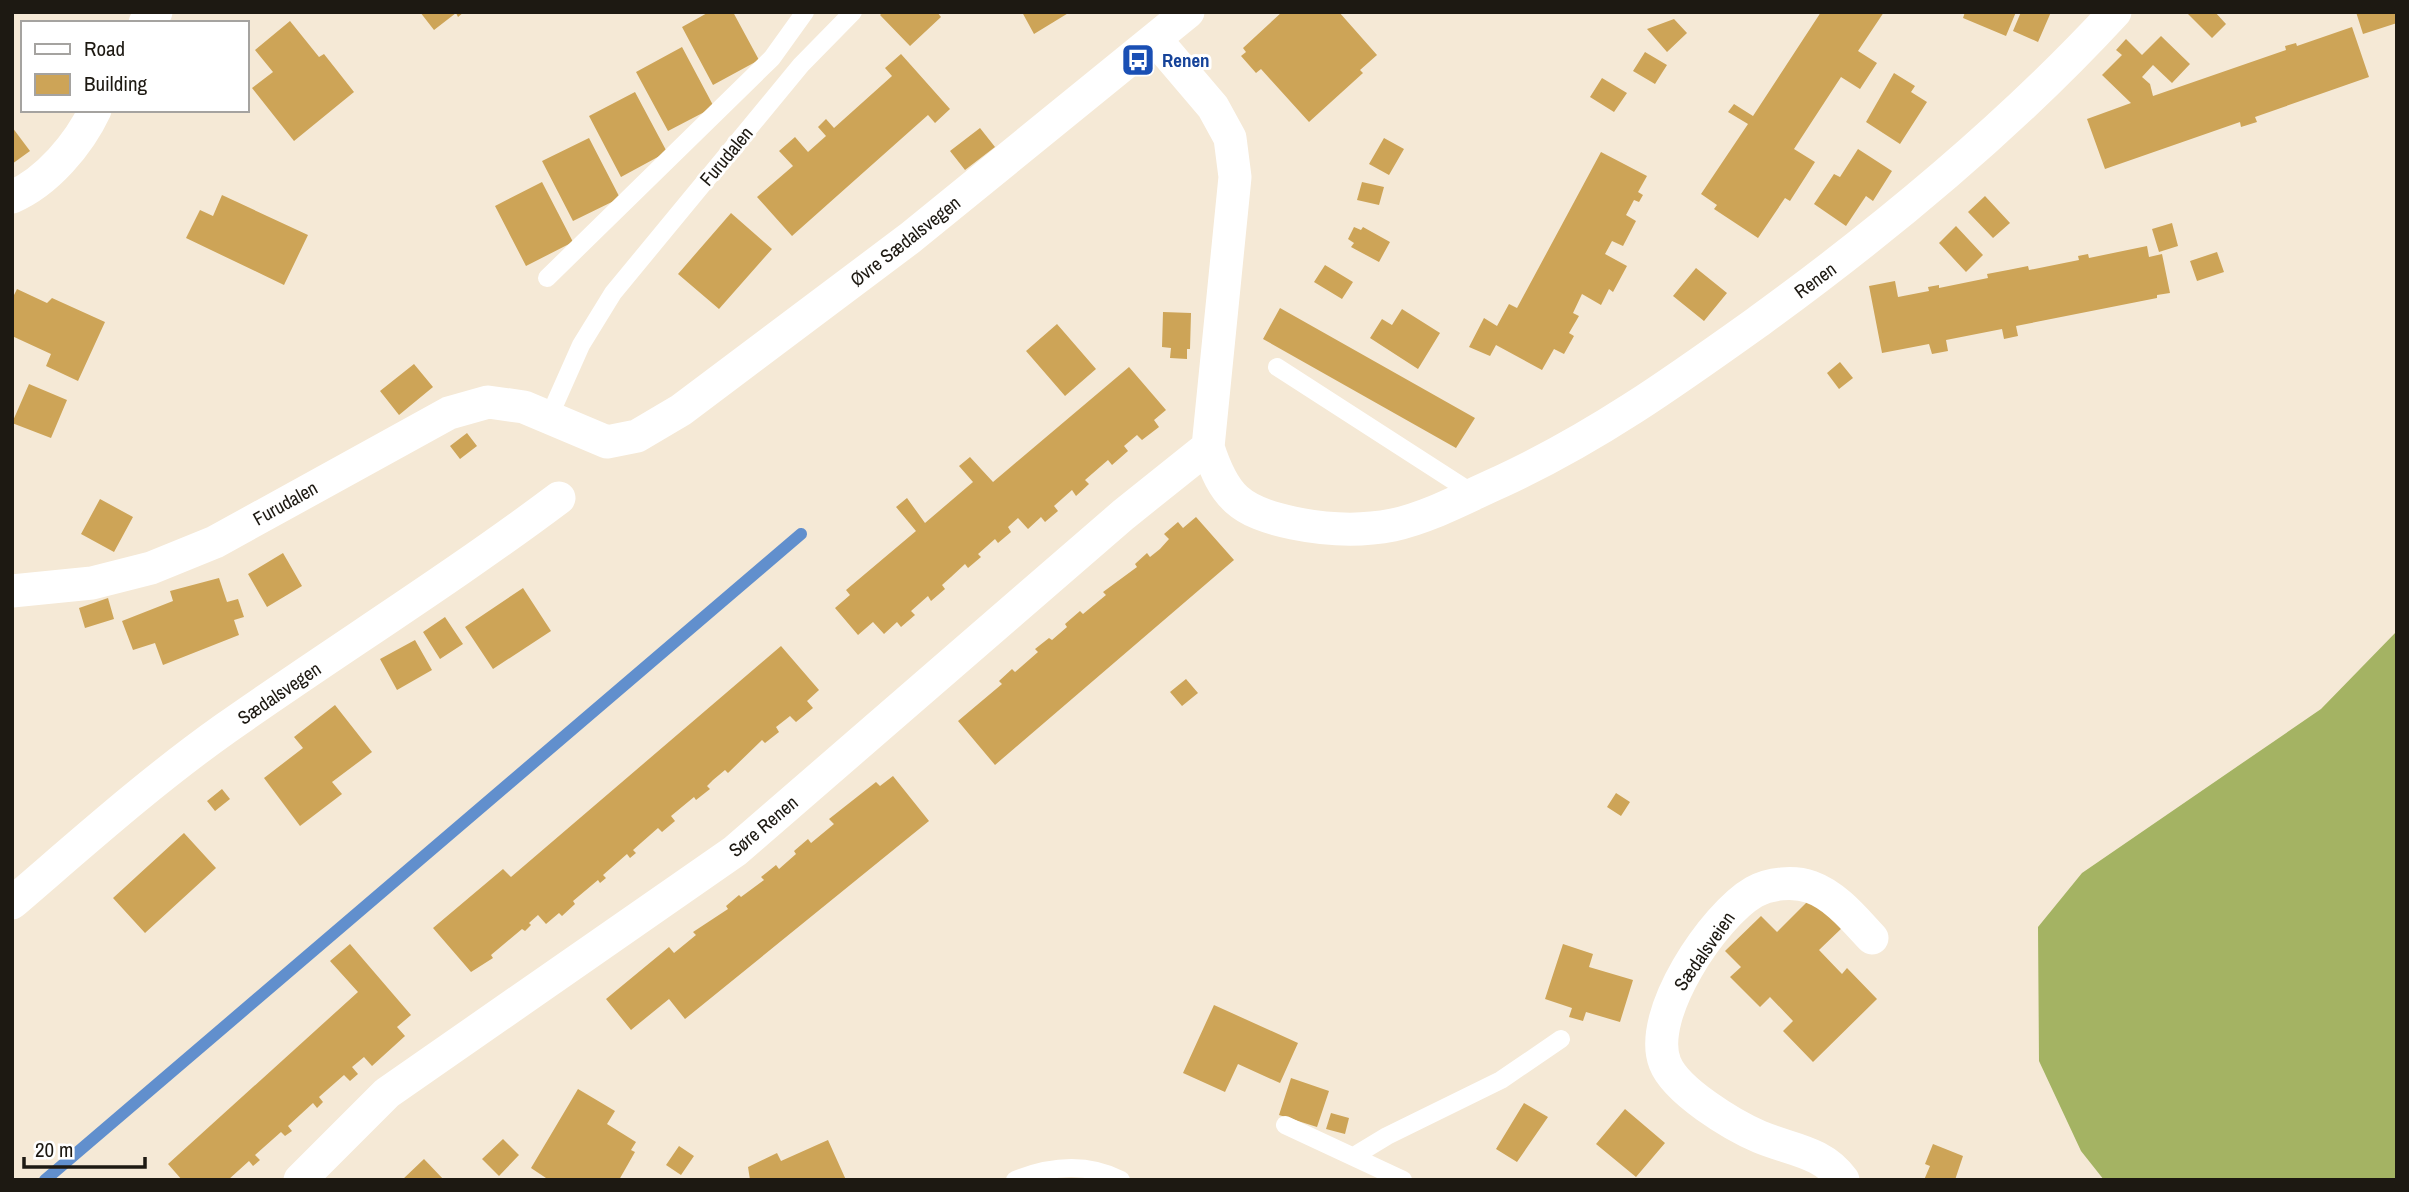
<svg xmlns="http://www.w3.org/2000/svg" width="2409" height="1192" font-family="'Archivo Narrow',sans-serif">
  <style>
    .forest { fill: #a4b363 }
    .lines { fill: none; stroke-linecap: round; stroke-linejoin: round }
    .stream { stroke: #618fcd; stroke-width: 12 }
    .building { fill: #cda457 }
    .service { stroke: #fff; stroke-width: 18 }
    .minor { stroke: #fff; stroke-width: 33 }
    .labels { text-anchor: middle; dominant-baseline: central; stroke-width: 6; stroke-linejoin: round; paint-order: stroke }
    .transit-label { font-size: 19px; font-weight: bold; fill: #164399; stroke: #fff; text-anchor: start }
    .street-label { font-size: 19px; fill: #1d1912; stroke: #fff }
  </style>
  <rect width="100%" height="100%" fill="#f5e9d6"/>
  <path class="forest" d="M2397 631V1180H2104L2081 1151 2039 1061 2038 927 2082 873 2321 709Z"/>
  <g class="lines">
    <path class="stream" d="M45 1180 801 534"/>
  </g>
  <path class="building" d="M420 12H464L458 17 456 13 434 30Z
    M709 12H733L759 60 713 85 682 27Z
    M883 12H937L941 17 910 46 880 15Z
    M1022 12H1070L1034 34Z
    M1282 12H1339L1377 55 1360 70 1363 73 1309 122 1261 69 1256 73 1241 56 1246 52 1243 48Z
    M1821 12H1884L1858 51 1877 63 1860 89 1841 77 1794 149 1815 162 1790 201 1785 198 1758 238 1714 209 1717 205 1701 194 1748 124 1728 112 1734 104 1753 116Z
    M1965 12H2016L2006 36 1963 18Z
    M2021 12H2051L2038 42 2013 31Z
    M2186 12H2215L2226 24 2212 38Z
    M2356 12H2397V23L2363 34Z
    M1674 19 1687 33 1667 52 1647 29Z
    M290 21 319 57 324 54 354 92 294 141 252 88 273 72 255 50Z
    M2352 27 2369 77 2255 117 2257 122 2241 127 2240 122 2105 169 2087 119 2131 103 2102 75 2122 55 2116 50 2126 39 2142 55 2161 36 2190 64 2172 83 2153 65 2142 77 2150 84 2153 96 2286 50 2285 46 2296 43 2297 46Z
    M682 47 714 107 668 131 636 72Z
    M1645 52 1667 65 1655 84 1633 71Z
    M901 54 950 109 935 123 928 115 792 236 757 197 793 166 779 151 795 137 808 152 826 136 818 127 826 119 834 128 892 76 885 68Z
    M1894 73 1915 86 1911 92 1927 102 1900 144 1866 122Z
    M1602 78 1627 93 1614 112 1590 97Z
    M635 92 667 152 621 177 589 116Z
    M12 127 30 151 12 164Z
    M980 128 995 147 965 170 950 151Z
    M589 138 620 198 573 221 542 161Z
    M1384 138 1404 149 1389 175 1369 164Z
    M1858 149 1892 171 1873 201 1866 196 1846 226 1814 204 1834 174 1840 177Z
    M1601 152 1647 176 1638 192 1643 195 1639 202 1634 200 1626 215 1636 221 1623 246 1612 241 1605 254 1627 266 1613 292 1609 289 1601 305 1582 294 1573 313 1579 316 1569 333 1574 336 1564 354 1554 349 1542 370 1496 345 1490 356 1469 347 1484 318 1497 326 1509 304 1517 308Z
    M542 182 573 242 526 266 495 206Z
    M1362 182 1384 187 1379 205 1357 200Z
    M222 195 308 235 284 285 186 238 200 210 213 216Z
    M1985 196 2010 223 1993 238 1968 212Z
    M731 213 772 249 719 309 678 274Z
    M2172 223 2178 246 2159 252 2152 229Z
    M1956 226 1983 255 1966 272 1939 243Z
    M1354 227 1361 230 1363 227 1390 242 1379 262 1351 247 1354 243 1348 239Z
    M2147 246 2149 257 2162 254 2170 293 2157 295V298L2016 326 2018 336 2004 339 2002 329 1946 340 1948 351 1932 354 1929 344 1882 353 1869 286 1895 281 1898 297 1929 291 1928 287 1939 285V288L1988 278 1987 274 2008 270 2028 266 2029 270 2079 260 2078 256 2088 254 2089 258Z
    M2217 252 2224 272 2197 281 2190 261Z
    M1325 265 1353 282 1342 299 1314 282Z
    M1696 268 1727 293 1704 321 1673 296Z
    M17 289 47 303 52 298 105 322 78 381 46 366 51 354 12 336V299Z
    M1280 308 1475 418 1456 448 1263 339Z
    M1402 309 1440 333 1418 369 1370 338 1382 319 1392 325Z
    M1163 312 1191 313 1190 349H1187V359L1170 358 1171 348 1162 347Z
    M1057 324 1096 369 1065 396 1026 351Z
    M1840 362 1853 378 1839 389 1827 373Z
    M414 364 433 387 399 415 380 391Z
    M1129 367 1166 410 1154 420 1159 427 1142 440 1137 435 1124 446 1128 451 1112 465 1108 460 1085 480 1089 484 1076 496 1072 490 1054 506 1058 511 1045 522 1041 517 1028 529 1018 518 1008 527 1011 532 998 543 995 539 978 554 981 557 968 568 965 564 951 577 942 585 945 589 931 601 928 596 911 611 915 615 901 627 897 622 884 634 873 622 858 635 835 608 850 595 846 590 916 531 896 507 907 498 925 523 973 482 959 466 970 457 993 482Z
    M29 384 67 400 51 438 12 423Z
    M467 433 477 446 460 459 450 446Z
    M100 499 133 517 114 552 81 534Z
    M1196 517 1234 560 995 765 958 721 1002 684 999 681 1012 669 1015 672 1038 652 1035 649 1049 638 1052 640 1067 627 1065 624 1080 611 1083 614 1106 595 1103 592 1137 567 1135 564 1147 553 1150 557 1160 549 1169 539 1164 534 1178 522 1183 528Z
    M283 553 302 586 267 607 248 574Z
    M219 578 227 602 238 599 244 617 234 620 239 635 163 665 155 643 133 650 122 621 173 601 170 591Z
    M523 588 551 631 493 669 465 627Z
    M108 598 114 619 85 628 79 608Z
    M445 617 463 644 440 659 423 632Z
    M415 640 432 670 397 690 380 659Z
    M781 646 819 690 807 701 813 708 796 722 790 716 785 720 776 727 779 732 765 743 762 740 728 773 725 770 713 780 707 786 710 789 696 800 694 797 671 816 675 821 662 832 658 828 633 850 636 853 630 858 627 854 603 875 606 878 600 883 598 880 573 901 575 904 562 916 559 913 546 924 538 915 529 923 531 925 525 931 522 929 491 955 493 958 471 972 433 928 503 869 511 877Z
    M1186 679 1198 693 1182 706 1170 692Z
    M335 705 372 752 332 782 342 794 300 826 264 778 303 748 294 737Z
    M893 776 929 821 685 1019 669 999 631 1030 606 999 669 947 674 953 696 935 693 932 728 909 726 906 739 895 741 897 764 880 761 877 776 865 779 869 796 854 794 851 808 839 811 843 834 824 829 819 876 782 880 786Z
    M222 789 230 799 215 811 207 801Z
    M1616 793 1630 802 1621 816 1607 807Z
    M184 833 216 868 145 933 113 898Z
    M1813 896 1843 927 1819 950 1842 974 1847 968 1877 999 1813 1062 1783 1031 1793 1021 1770 997 1760 1007 1730 977 1741 967 1725 951 1761 916 1777 932Z
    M350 944 411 1015 397 1027 405 1036 372 1066 364 1057 352 1067 358 1074 350 1081 344 1075 319 1097 323 1102 317 1108 313 1103 288 1126 292 1131 285 1136 281 1132 255 1155 260 1160 253 1166 249 1161 228 1180H182L168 1164 358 992 330 961Z
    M1563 944 1593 954 1589 967 1633 980 1620 1022 1586 1012 1583 1021 1569 1017 1572 1008 1545 999Z
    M1214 1005 1298 1043 1280 1083 1238 1064 1225 1092 1183 1073Z
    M1291 1078 1329 1091 1317 1127 1279 1115Z
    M578 1089 615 1111 607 1124 636 1142 631 1150 635 1152 619 1180H549L531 1168Z
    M1524 1103 1548 1117 1517 1162 1496 1149Z
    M1625 1109 1665 1143 1636 1177 1596 1144Z
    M1331 1113 1349 1118 1345 1134 1326 1129Z
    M503 1139 519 1155 499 1176 482 1159Z
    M828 1140 846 1180H750L748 1167 777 1153 781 1161Z
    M1933 1144 1963 1156 1955 1180H1924L1930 1166 1925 1164Z
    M679 1146 694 1156 681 1175 666 1165Z
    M424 1159 444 1180H402Z"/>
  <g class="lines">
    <path class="service" d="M547 278 772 58 805 12
      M1277 367 1474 494
      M549 417 581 345 613 293 801 65 853 12
      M1285 1125 1403 1180
      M1354 1156 1387 1136 1501 1080 1561 1039
      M1015 1180C1050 1166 1086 1162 1121 1180"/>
    <path class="minor" d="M145 23 156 12
      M1156 40 1213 107 1230 138 1235 177 1208 447C1224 497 1240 512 1293 523 1327 530 1358 532 1393 525 1430 517 1468 496 1502 481 1597 437 1675 381 1759 321 1887 228 2008 128 2115 12
      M12 197C47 182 79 144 95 110
      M12 591 92 583 151 568 215 542 449 413 488 402 524 407 607 442 637 436 681 410 910 238 1188 12
      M12 903C82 843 151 781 226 728 337 650 451 579 559 498
      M300 1180 387 1093 735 851 1123 515 1208 447
      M1843 1180C1822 1151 1791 1150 1760 1137 1732 1125 1676 1091 1665 1063 1646 1015 1714 915 1754 892 1770 883 1794 881 1811 887 1836 896 1855 920 1872 938"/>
  </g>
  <defs>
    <symbol id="bus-square" viewBox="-11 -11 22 22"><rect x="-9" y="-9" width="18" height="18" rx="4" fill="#1a4fb4" stroke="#fff"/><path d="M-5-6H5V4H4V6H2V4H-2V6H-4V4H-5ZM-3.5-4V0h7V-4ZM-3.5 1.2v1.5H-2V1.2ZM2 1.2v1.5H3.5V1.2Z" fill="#fff"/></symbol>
  </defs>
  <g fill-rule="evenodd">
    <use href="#bus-square" x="1119" y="41" width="38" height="38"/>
  </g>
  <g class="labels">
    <g class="transit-label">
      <text x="1162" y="60">Renen</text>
    </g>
    <g class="street-label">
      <text transform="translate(726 156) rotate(-50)">Furudalen</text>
      <text transform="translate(905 241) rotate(-38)">Øvre Sædalsvegen</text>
      <text transform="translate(1815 280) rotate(-36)">Renen</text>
      <text transform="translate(285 503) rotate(-29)">Furudalen</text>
      <text transform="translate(279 693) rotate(-34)">Sædalsvegen</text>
      <text transform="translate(763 826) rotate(-40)">Søre Renen</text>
      <text transform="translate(1704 951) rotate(-55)">Sædalsveien</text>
    </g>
  </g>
  <rect width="2409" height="1192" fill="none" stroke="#1d1912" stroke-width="28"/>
  <rect x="21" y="21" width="228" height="91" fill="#ffffff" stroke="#a5a3a0" stroke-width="2"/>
  <rect x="35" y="44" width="35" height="10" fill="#ffffff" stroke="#a5a3a0" stroke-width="2"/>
  <text x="84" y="56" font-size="21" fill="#1d1912">Road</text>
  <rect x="35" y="74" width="35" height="21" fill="#cda457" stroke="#a5a3a0" stroke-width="2"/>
  <text x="84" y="91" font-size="21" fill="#1d1912">Building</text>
  <path d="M24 1157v10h121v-10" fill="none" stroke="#1d1912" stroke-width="3.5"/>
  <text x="35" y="1157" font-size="21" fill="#1d1912" stroke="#ffffff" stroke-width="5" paint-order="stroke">20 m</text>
</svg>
